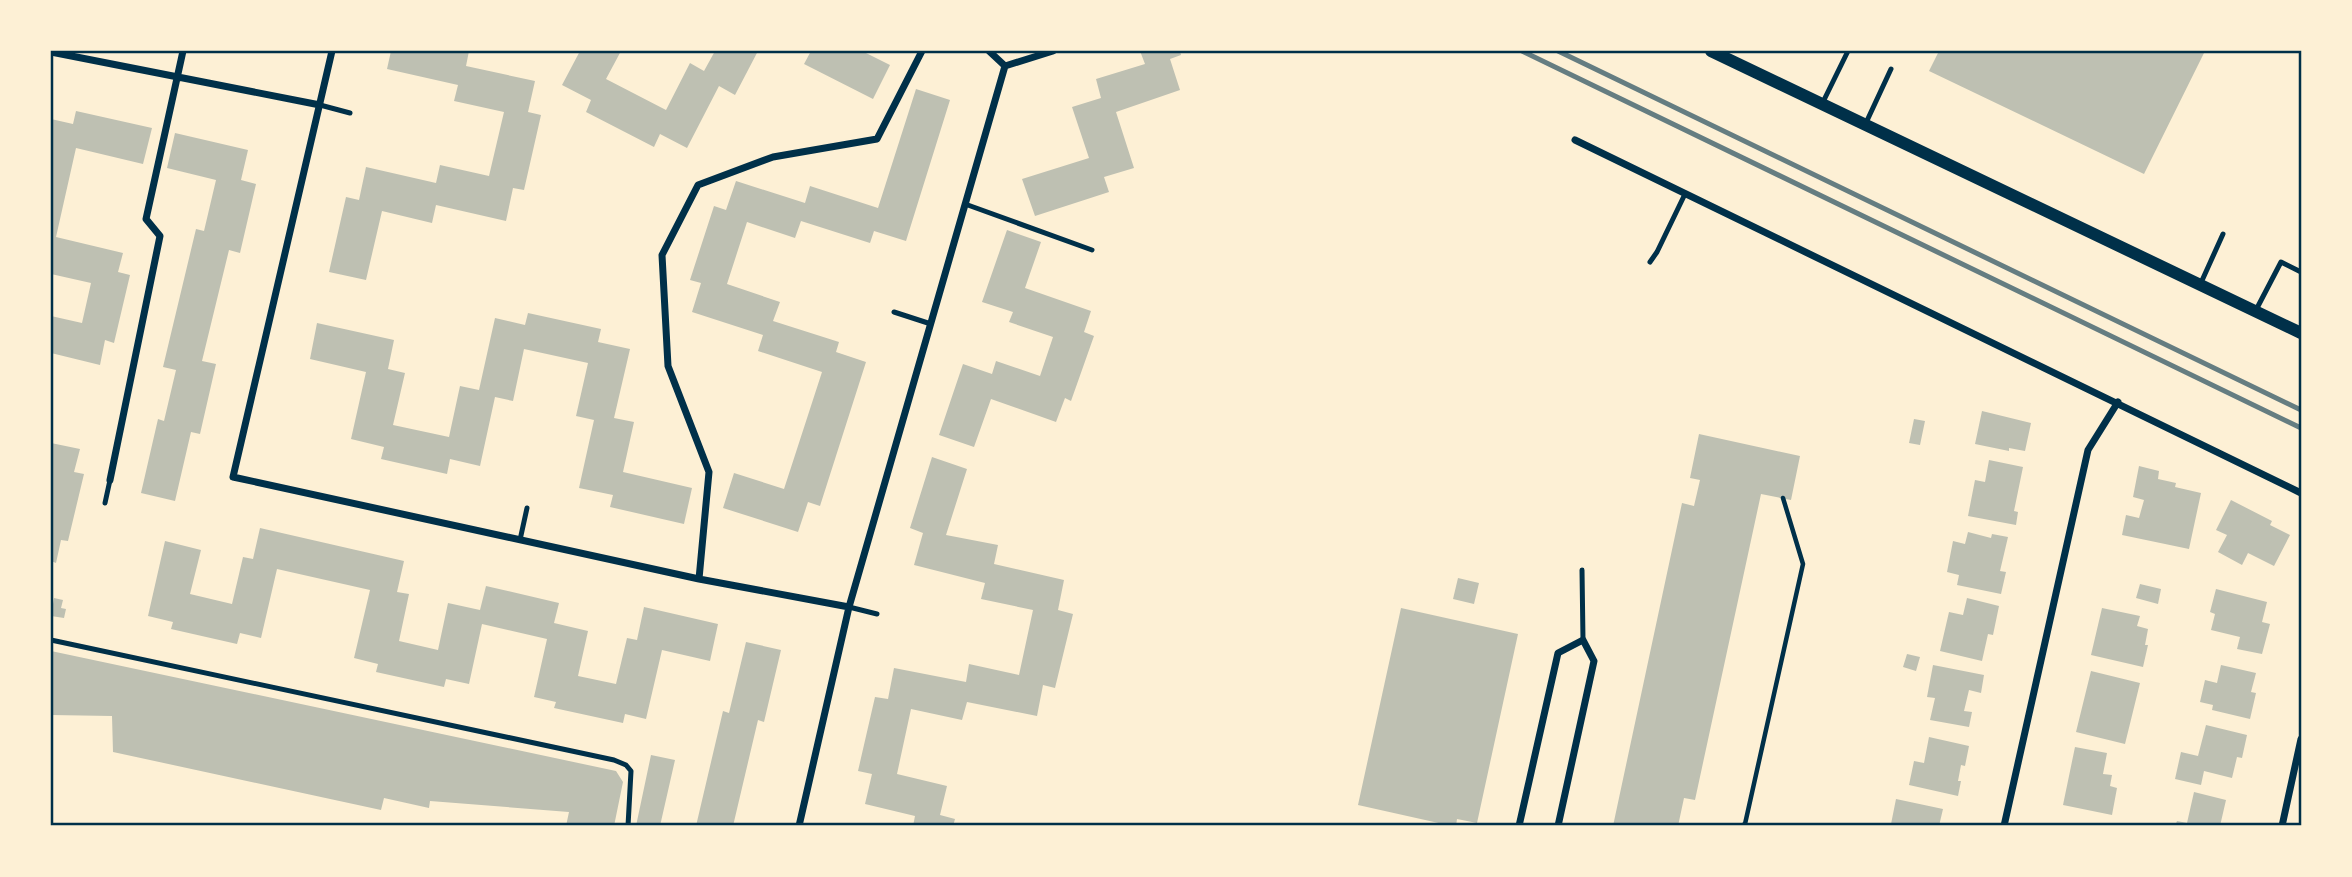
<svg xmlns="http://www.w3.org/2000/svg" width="2352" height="877" font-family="Figtree,sans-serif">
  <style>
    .building { fill: #bec0b2 }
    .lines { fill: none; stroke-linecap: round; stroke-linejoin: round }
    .path { stroke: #003049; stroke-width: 4.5 }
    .service { stroke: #003049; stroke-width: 5 }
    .minor { stroke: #003049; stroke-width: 7 }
    .tertiary { stroke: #003049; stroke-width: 12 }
    .rail { stroke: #657d81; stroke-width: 5 }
    .neatline { fill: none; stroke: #003049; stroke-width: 2.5 }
  </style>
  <rect width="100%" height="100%" fill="#fdf0d5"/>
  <path class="building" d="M391 51H469L466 66 535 81 528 112 541 115 524 190 513 188 506 221 436 205 432 223 382 211 366 280 329 272 346 197 359 200 366 167 436 183 440 165 489 176 504 112 454 101 458 85 387 69Z
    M580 51H621L606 79 666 110 690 63 704 71 715 51H758L735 95 719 86 687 148 660 134 654 147 586 112 591 100 562 85Z
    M811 51H862L890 65 873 99 804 64Z
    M1140 51H1180L1181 55 1170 59 1180 90 1116 112 1134 168 1104 177 1109 192 1035 216 1022 179 1089 158 1072 107 1101 98 1096 79 1145 64Z
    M1939 51H2205L2144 174 1929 71Z
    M916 89 950 100 906 241 874 231 870 243 801 221 795 238 747 222 727 284 780 302 773 321 839 342 836 352 866 362 820 506 808 502 798 532 723 508 734 473 784 489 822 372 758 351 763 335 692 312 701 283 690 280 714 206 726 210 736 181 805 203 810 186 878 208Z
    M76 111 152 128 143 164 76 148 56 237 123 253 118 272 130 275 114 343 105 340 100 365 51 353V316L82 323 91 283 51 274V119L73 124Z
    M175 133 248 150 241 180 256 184 240 253 229 250 202 361 216 364 200 434 191 432 175 501 141 493 158 419 164 421 176 370 163 367 196 229 204 231 216 180 167 168Z
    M1007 230 1041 242 1025 288 1091 311 1084 332 1094 336 1071 401 1065 398 1056 422 991 399 974 447 939 435 963 364 992 374 996 361 1040 376 1053 337 1009 322 1013 312 982 302Z
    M528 313 601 329 598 342 630 349 614 418 634 422 623 472 692 488 684 524 610 507 613 495 579 488 594 420 576 416 588 363 524 349 513 401 495 397 480 466 450 459 447 474 381 459 384 447 351 439 366 372 310 359 317 323 394 340 388 369 405 373 393 425 449 437 460 386 479 390 495 318 525 325Z
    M1982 411 2031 423 2025 451 2009 448V451L1975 444Z
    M1914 419 1925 421 1920 445 1909 443Z
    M1699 434 1800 456 1791 500 1761 494 1695 800 1684 798 1678 826H1613L1682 503 1694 506 1700 480 1690 478Z
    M51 443 80 449 74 472 84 474 68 541 61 540 56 563 51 561Z
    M932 457 967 469 946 535 998 545 994 564 1064 580 1058 610 1073 614 1055 688 1043 685 1037 716 967 702 962 720 911 709 897 774 947 786 940 815 955 819 953 826H913L915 816 865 804 872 774 858 771 875 697 888 699 894 668 966 682 969 664 1019 675 1033 610 981 599 985 583 914 565 923 533 910 528Z
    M1989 460 2023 467 2014 511 2018 512 2016 525 1968 516 1975 480 1985 482Z
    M2139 466 2159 471 2158 479 2176 483 2175 487 2201 493 2189 549 2122 535 2126 515 2139 518 2144 500 2133 497Z
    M2231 500 2272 521 2270 525 2290 535 2274 566 2248 553 2242 565 2218 552 2227 535 2216 530Z
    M260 528 404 561 397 592 409 594 399 641 438 650 448 603 480 610 486 586 559 603 554 623 588 631 578 676 616 684 627 638 637 640 644 607 718 624 710 661 662 650 646 719 625 714 623 723 554 708 556 702 534 697 547 639 482 624 469 684 446 679 444 687 376 672 378 664 354 658 370 590 277 569 261 638 240 633 237 644 171 629 173 622 148 616 165 541 201 550 190 594 232 604 243 557 253 559Z
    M1968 532 1991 538 1992 534 2008 537 2000 571 2006 572 2001 594 1957 585 1959 575 1947 572 1953 541 1965 544Z
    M1458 578 1479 583 1474 604 1453 599Z
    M2140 584 2161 589 2158 604 2136 598Z
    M2216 589 2267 602 2262 622 2270 624 2262 654 2237 649 2240 637 2211 630 2215 614 2210 612Z
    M54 598 63 600 61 608 66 609 64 618 51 616Z
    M1967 598 1999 606 1993 635 1988 634 1982 661 1940 651 1949 612 1963 615Z
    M1401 608 1518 634 1477 823 1457 819 1456 826H1452L1358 805Z
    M2102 608 2140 616 2137 626 2148 629 2145 645H2148L2143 667 2091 655Z
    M746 642 781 650 764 722 758 720 733 826H696L723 711 729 713Z
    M51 651 616 771 623 782 614 826H566L569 812 430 801 429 808 384 798 381 810 113 752 112 716 51 715Z
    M1907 654 1920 657 1916 671 1903 667Z
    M1933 665 1984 675 1981 693 1969 690 1964 711 1972 712 1969 727 1930 720 1935 698 1927 697Z
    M2221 665 2256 673 2251 692 2256 693 2250 719 2212 710 2213 705 2200 702 2205 680 2217 683Z
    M2091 671 2140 683 2125 744 2076 732Z
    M2206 725 2247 735 2242 758 2237 757 2232 778 2204 771 2201 785 2175 779 2181 752 2198 756Z
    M1929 737 1969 746 1965 766 1961 765 1958 781H1961L1958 796 1909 785 1914 761 1924 763Z
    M2075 747 2107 753 2103 774 2112 775 2110 786 2117 788 2112 815 2063 805Z
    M651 755 675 760 660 826H636Z
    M2194 792 2226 800 2220 826H2175L2177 821 2187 823Z
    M1896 799 1943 809 1939 826H1893L1894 824H1891Z"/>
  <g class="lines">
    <path class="path" d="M1741 826 1745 824 1803 564 1783 498"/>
    <path class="service" d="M1822 104 1848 51
      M320 105 350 113
      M1865 125 1891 69
      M965 204 1092 250
      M1650 262 1657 252 1685 194
      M2200 285 2223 234
      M2256 310 2281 262 2301 272
      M894 312 931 324
      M105 503 110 480
      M520 540 527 508
      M1582 570 1583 640
      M849 607 877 614
      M51 640 614 760 626 765 631 771 628 826"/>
    <path class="minor" d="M332 51 233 477 699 579 849 607
      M989 51 1005 66
      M51 52 320 105
      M1005 66 1053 51
      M1575 140 2301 493
      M110 480 160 236 146 219 183 51
      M699 579 709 472 668 366 662 255 698 185 773 157 877 139 922 51
      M799 826 849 607 1005 66
      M1519 826 1558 653 1583 640 1594 661 1558 826
      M2004 826 2088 450 2118 402
      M2282 826 2301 739"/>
    <path class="tertiary" d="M1711 51 2301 333"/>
    <path class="rail" d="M1522 51 2301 428
      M1558 51 2301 410"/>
  </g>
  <rect width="2352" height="877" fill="none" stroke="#fdf0d5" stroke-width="105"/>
  <rect x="52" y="52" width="2248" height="772" class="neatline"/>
</svg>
